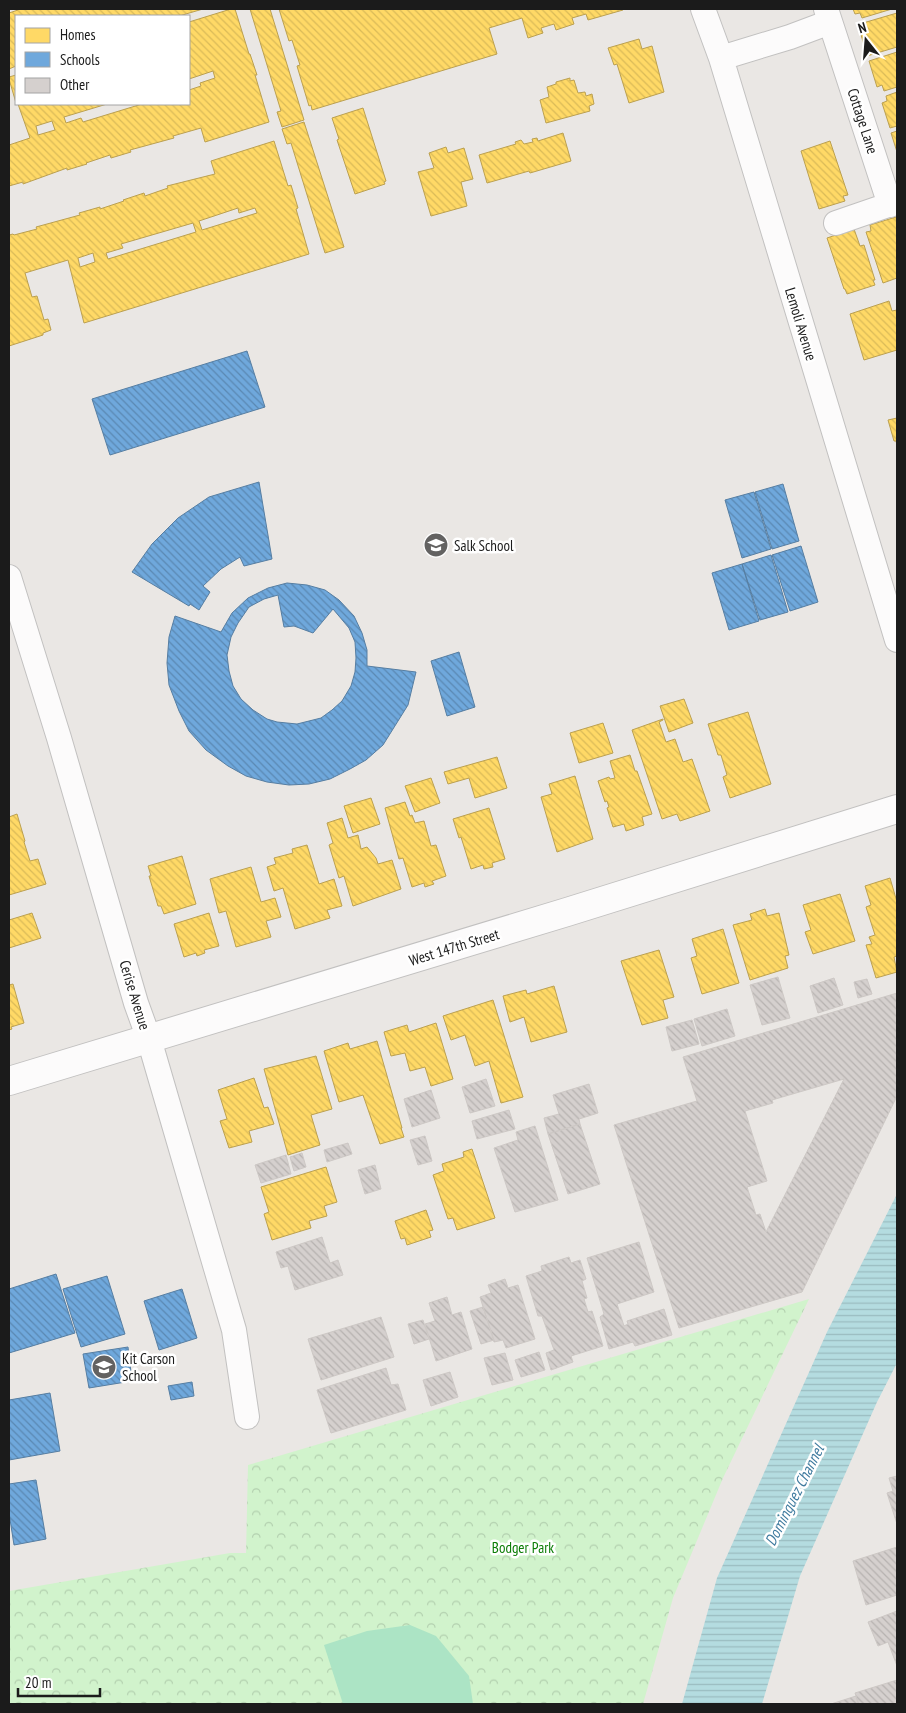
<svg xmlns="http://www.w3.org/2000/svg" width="906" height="1713" font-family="'PT Sans Narrow',sans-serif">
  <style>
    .park { fill: url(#park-crowns) }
    .pitch { fill: #ace4c5 }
    .water { fill: url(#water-rules) }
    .homes { fill: url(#homes-back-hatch); stroke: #bba050; fill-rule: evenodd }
    .schools { fill: url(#schools-back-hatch); stroke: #567ea2; fill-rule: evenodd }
    .building { fill: url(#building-back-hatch); stroke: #cdc8c5; fill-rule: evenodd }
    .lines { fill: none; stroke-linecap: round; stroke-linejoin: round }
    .minor-casing { stroke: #c2c1c0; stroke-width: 26 }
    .tertiary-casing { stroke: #c2c1c0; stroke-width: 30 }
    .minor { stroke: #fcfbfb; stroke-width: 24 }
    .tertiary { stroke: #fcfbfb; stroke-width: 28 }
    .labels { text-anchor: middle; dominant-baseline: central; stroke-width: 5; stroke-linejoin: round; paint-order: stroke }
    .street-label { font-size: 15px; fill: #1b1b1b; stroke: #fff }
    .poi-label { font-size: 15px; fill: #1b1b1b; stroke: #fff; text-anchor: start }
    .park-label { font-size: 15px; fill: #0b7d06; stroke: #fff }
    .water-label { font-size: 16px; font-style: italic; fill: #3f7b9f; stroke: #fff }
  </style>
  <defs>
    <pattern id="park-crowns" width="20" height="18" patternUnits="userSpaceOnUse" patternTransform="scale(1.25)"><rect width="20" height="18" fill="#d1f3cc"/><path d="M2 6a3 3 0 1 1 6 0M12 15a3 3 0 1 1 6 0" fill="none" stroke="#b3d0af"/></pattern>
    <pattern id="water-rules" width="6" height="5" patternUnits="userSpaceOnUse" patternTransform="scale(1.25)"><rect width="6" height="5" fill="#b4dce0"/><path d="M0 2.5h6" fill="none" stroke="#9abcc0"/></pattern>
    <pattern id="homes-back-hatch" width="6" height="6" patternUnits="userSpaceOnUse" patternTransform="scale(1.25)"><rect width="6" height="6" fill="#ffd966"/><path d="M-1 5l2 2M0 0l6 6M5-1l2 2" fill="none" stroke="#daba58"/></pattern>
    <pattern id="schools-back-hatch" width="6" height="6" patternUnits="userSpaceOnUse" patternTransform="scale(1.25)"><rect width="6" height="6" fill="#6fa8dc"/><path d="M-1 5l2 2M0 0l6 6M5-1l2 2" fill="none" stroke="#5a88b2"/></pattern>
    <pattern id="building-back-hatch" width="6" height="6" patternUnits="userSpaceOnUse" patternTransform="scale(1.25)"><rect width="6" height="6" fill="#d5d0ce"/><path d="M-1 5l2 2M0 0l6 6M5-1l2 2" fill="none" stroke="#b6b2b0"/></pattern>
  </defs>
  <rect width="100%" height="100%" fill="#eae7e4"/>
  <path class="park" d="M809 1299 723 1478 673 1598 643 1704H9V1591L230 1553H246L248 1465Z"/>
  <path class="pitch" d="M410 1625 436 1636 469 1676 473 1704H343L324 1645 367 1631Z"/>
  <path class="water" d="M897 1194V1363L877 1402 800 1576 762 1704H682L717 1578 827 1332Z"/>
  <path class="homes" d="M18 9H203L179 16H16V66L9 69V13L18 10Z
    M231 9H235L249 54H250L257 75H255L269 122 205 142 201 128 173 136 174 138 130 150 131 152 111 158 110 155 86 163 87 164 67 170V168L23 184V182L9 186V145L30 138 18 104H107L64 117 66 123 81 118 83 122 142 104H189V90L201 86 200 83 215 78 213 71 189 79V22ZM52 121 55 130 38 135 36 126Z
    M250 9H270L304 120 282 127 277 112 281 111Z
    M279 9H623V10L588 20 586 14 572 18 574 24 556 30 554 24 541 28 543 33 528 38 522 18 489 28 497 54 312 110 311 105 309 106 297 66 300 65 292 40 289 41Z
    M853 9H892L862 18 860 13 855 14Z
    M897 13V47L867 56 860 31 865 29 863 23Z
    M639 39 642 49 652 46 664 92 629 103 617 64 614 65 608 48Z
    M897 52V87L884 91 882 85 877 87 869 61Z
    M16 75V103L9 79V77Z
    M570 78V81L574 80 578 93 585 92 586 96 592 94 594 104 589 106 590 111 546 123 540 100 549 97 547 87 556 84V82Z
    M897 92V126L890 128 882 103 887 101 886 96Z
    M363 108 386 181 384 182 385 184 355 194 337 140 339 139 332 118Z
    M304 122 344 247 325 253 291 143 287 144 282 129Z
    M897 131V152L891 133Z
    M563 133 571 161 530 173 529 171 487 183 479 155 516 144 515 142 521 140 524 144 533 142 532 139 537 138 538 141Z
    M274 141 288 186 291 185 298 208 296 209 309 254 84 323 68 260 25 273 32 297 37 296 44 320 48 319 51 330 43 333V335L9 346V235L13 234 14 235 37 229 36 227 80 215 79 213 100 207V209L124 201 123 200 144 193 145 196 168 188 167 186 215 174 211 161ZM238 208 239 213 255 208 257 213 202 230 199 221ZM193 223 196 232 108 259 106 253 123 248 121 244ZM93 253 95 262 80 267 78 258Z
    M830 141 848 195 843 196 845 201 819 209 801 151Z
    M446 147 448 153 464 148 473 179 461 182 467 206 431 216 418 172 434 168 429 153Z
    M896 217 897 223V278L883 283 866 232 871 231 870 225Z
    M854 229 860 246 864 245 875 280H873L875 285 847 294 845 289H844L827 238Z
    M889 301 892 311 897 310V350L864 360 850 314Z
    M897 418V445L896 441H894L888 420Z
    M684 699 693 723 669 732 660 706Z
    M748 712 771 784 730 798 723 777 727 775 721 755H718L708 724Z
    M663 719V720L659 722 666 742 675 739 683 762 692 759 710 811 680 821 677 814 662 819 632 730Z
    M603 723 613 753 579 763 570 733Z
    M630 755 635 771H637L652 814 642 817 644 825 626 831 624 824 613 827 607 808 609 807 607 801 605 802 598 781 609 777 610 779 615 778 610 761Z
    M497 757 507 788 475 798 469 778 448 784 444 772Z
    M575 776 593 839 557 852 541 797 552 794 549 784Z
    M431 778 440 803 415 812 405 786Z
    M371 798 380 824 353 833 344 806Z
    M405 802 410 816 412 815 415 823 424 821 431 846 436 845 446 876 432 881 434 884 425 887 424 883 412 887 403 858 399 859 385 808Z
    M489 808 505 859 492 863 493 867 484 869 483 865 471 869 461 837 459 838 453 819Z
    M17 814 25 841 24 842 30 861 38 859 46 884 9 895V817Z
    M342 818 348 838 358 835 361 849 367 847 376 858 378 864 392 860 401 889 353 906 344 876 339 878 329 845 333 843 327 823Z
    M307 845 319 884 334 879 342 906 327 910 330 918 295 929 283 888 274 891 267 867 276 864 274 858 293 853 292 849Z
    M182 856 196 904 164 914 161 906H158L149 876H151L148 866Z
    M251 867 261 902 275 898 281 917 266 921 271 937 236 947 226 911 219 913 210 879Z
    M890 878 897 902V956L894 957 897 972 876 978 866 945 872 944 869 937 875 935 866 907 871 905 865 886Z
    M840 894 855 941 813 954 805 932 811 930 803 905Z
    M765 909 767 916 779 913 789 955 785 956 788 968 750 980 733 925 752 920 750 914Z
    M32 913 41 938 9 948V920Z
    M209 913 219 946 204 950 205 953 197 956 196 953 184 957 174 924Z
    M723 929 739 983 702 994 691 958 697 956 692 939Z
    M659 950 674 997 663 1000 668 1018 642 1025 621 961Z
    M13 984 24 1023 11 1027 12 1029 9 1030V985Z
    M554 986 567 1032 531 1042 524 1017 510 1022 503 996 526 990 527 994Z
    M493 1000 523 1097 501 1103 489 1061 475 1066 465 1035 451 1040 443 1016Z
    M436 1023 453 1079 431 1086 425 1067 410 1071 405 1053 391 1056 384 1032 407 1025 409 1032Z
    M377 1041 402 1128H401L404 1137 380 1144 363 1095 339 1102 324 1051 348 1043 350 1049Z
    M316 1056 332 1109 311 1115 320 1145 288 1155 264 1069Z
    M254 1078 264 1108 268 1107 274 1124 249 1131 252 1142 229 1148 220 1121 227 1119 218 1090Z
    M472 1149 495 1218 457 1230 453 1218 448 1219 433 1175 444 1171 442 1164 464 1157 463 1152Z
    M326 1167 337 1202 324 1206 327 1216 309 1221 311 1228 272 1240 264 1214 269 1212 261 1187Z
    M426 1210 433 1230 429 1231 431 1237 407 1245 405 1238 401 1239 395 1221Z"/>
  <path class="schools" d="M247 351 265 407 110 455 92 399Z
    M259 482 272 559 244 566 240 557 221 569 203 586 210 592 199 610 190 604 189 606 132 572 152 544 178 518 209 497Z
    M783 484 799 541 772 549 755 492Z
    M754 492 771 549 742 558 725 500Z
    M801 546 818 602 790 611 772 555Z
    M771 555 788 612 760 620 742 564Z
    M742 564 759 621 729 630 712 573Z
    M287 583 307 585 325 590 339 600 354 616 362 633 367 650V666L416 672 408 705 383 745 366 760 350 769 330 779 309 784 289 785 267 782 246 776 228 766 206 750 189 731 179 711 169 685 167 663 169 637 175 616 221 632 232 613 248 598 268 588ZM278 595 284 627 294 626 313 633 333 609 349 628 355 642 356 658 355 672 351 686 342 701 332 710 321 718 297 724 277 722 267 719 253 710 241 699 233 686 229 671 227 655 231 637 238 623 249 607 264 599Z
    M459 652 475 707 447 716 431 661Z
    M56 1274 75 1333 9 1353V1289Z
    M107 1276 125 1334 81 1347 63 1289Z
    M182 1289 197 1338 159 1350 144 1301Z
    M128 1347 132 1381 89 1388 83 1354Z
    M192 1382 194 1396 171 1400 168 1386Z
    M50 1393 60 1451 9 1460V1400Z
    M36 1480 46 1539 14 1545 9 1513V1484Z"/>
  <path class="building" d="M778 977 790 1018 762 1025 750 985Z
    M834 978 843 1005 818 1013 810 986Z
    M867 979 872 994 858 998 854 982Z
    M897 993V1096L802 1292 679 1328 614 1125 697 1101 683 1057ZM844 1079 766 1232 760 1214 756 1215 747 1187 767 1181 745 1111 773 1103 772 1100Z
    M727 1009 735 1036 702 1046 694 1019Z
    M692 1020 699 1044 672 1051 666 1027Z
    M486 1079 495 1106 470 1113 462 1087Z
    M589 1084 598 1113 579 1119 580 1124 548 1134 544 1118 559 1114 553 1095Z
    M431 1090 440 1118 412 1127 404 1099Z
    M509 1110 515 1129 477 1139 472 1121Z
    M580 1124 600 1184 568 1194 548 1134Z
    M535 1126 558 1200 515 1212 494 1148 518 1140 516 1132Z
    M425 1136 432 1161 418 1165 410 1140Z
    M348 1143 352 1154 327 1162 324 1150Z
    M302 1153 306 1167 294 1171 290 1157Z
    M286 1155 291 1174 261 1183 255 1165Z
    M375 1165 381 1189 365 1194 358 1170Z
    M322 1237 330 1263 338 1260 343 1275 295 1290 288 1266 281 1268 276 1252Z
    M639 1242 654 1292 617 1304 624 1326 628 1324 627 1321 664 1309 672 1335 635 1346 633 1342 609 1349 600 1317 604 1314 587 1258Z
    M569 1257 571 1263 580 1260 586 1279 582 1281 587 1298 584 1299 588 1312 592 1311 603 1346 571 1356 573 1362 551 1370 546 1353 554 1350 542 1316H538L526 1276 542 1271 541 1266Z
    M505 1279 508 1288 518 1285 535 1339 506 1348 503 1340 494 1342 480 1297 491 1293 488 1285Z
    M447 1297 452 1315 461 1312 472 1349 436 1361 425 1324 435 1321 429 1303Z
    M483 1307 494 1340 481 1344 470 1311Z
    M381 1317 394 1357 321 1380 308 1339Z
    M423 1320 429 1339 414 1344 408 1324Z
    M539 1352 545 1370 521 1377 515 1360Z
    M505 1353 513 1380 492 1385 484 1358Z
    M386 1368 391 1385 398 1384 406 1410 331 1433 317 1390Z
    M450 1372 458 1397 431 1406 423 1380Z
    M897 1476V1524L887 1493 893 1491 889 1478Z
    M897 1547V1595L866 1605 853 1561Z
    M897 1611V1666L888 1642 878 1646 868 1622Z
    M897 1680V1704H859L855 1693Z
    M856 1696 858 1704H831Z"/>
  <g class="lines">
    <defs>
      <path id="minor" d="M703 9 721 58 897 640
        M826 9 890 205
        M721 58 790 37 830 22
        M836 223 897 202
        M9 577 59 738 136 1003 149 1039 234 1330 247 1417"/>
      <path id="tertiary" d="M9 1081 567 912 897 809"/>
    </defs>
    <use href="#minor" class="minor-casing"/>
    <use href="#tertiary" class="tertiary-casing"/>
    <use href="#minor" class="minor"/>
    <use href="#tertiary" class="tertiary"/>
  </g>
  <defs>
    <symbol id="school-disc" viewBox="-11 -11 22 22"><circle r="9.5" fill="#636261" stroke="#fff"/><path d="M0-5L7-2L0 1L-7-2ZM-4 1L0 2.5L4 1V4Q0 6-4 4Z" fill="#fff"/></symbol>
  </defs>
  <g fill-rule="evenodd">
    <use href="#school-disc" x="422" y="531" width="28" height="28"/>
    <use href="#school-disc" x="90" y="1353" width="28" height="28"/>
  </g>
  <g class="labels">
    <g class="street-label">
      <text transform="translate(863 121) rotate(72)">Cottage Lane</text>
      <text transform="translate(801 324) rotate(73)">Lemoli Avenue</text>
      <text transform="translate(454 947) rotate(-17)">West 147th Street</text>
      <text transform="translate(135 995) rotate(73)">Cerise Avenue</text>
    </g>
    <g class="poi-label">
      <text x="454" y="545">Salk School</text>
      <text x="122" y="1358">Kit Carson<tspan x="122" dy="17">School</tspan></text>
    </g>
    <g class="park-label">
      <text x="523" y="1547">Bodger Park</text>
    </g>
    <g class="water-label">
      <text transform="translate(794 1495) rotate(-63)">Dominguez Channel</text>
    </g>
  </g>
  <rect width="906" height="1713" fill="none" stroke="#1b1b1b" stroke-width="20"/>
  <rect x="15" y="15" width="175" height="90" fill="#ffffff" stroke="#a4a4a4"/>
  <rect x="25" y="28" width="25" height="15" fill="#ffd966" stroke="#a4a4a4"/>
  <text x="60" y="40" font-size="15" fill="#1b1b1b">Homes</text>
  <rect x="25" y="52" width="25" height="15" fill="#6fa8dc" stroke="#a4a4a4"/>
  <text x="60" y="65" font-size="15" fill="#1b1b1b">Schools</text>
  <rect x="25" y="78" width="25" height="15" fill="#d5d0ce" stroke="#a4a4a4"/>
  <text x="60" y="90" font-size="15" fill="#1b1b1b">Other</text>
  <g transform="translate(866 40) rotate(343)" stroke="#ffffff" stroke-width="4" paint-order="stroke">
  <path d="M0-4L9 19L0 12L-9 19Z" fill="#1b1b1b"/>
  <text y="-8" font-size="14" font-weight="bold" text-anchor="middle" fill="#1b1b1b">N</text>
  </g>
  <path d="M18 1688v8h82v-8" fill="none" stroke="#1b1b1b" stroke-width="2.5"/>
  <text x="25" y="1688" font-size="15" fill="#1b1b1b" stroke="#ffffff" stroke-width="4" paint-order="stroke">20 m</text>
</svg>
